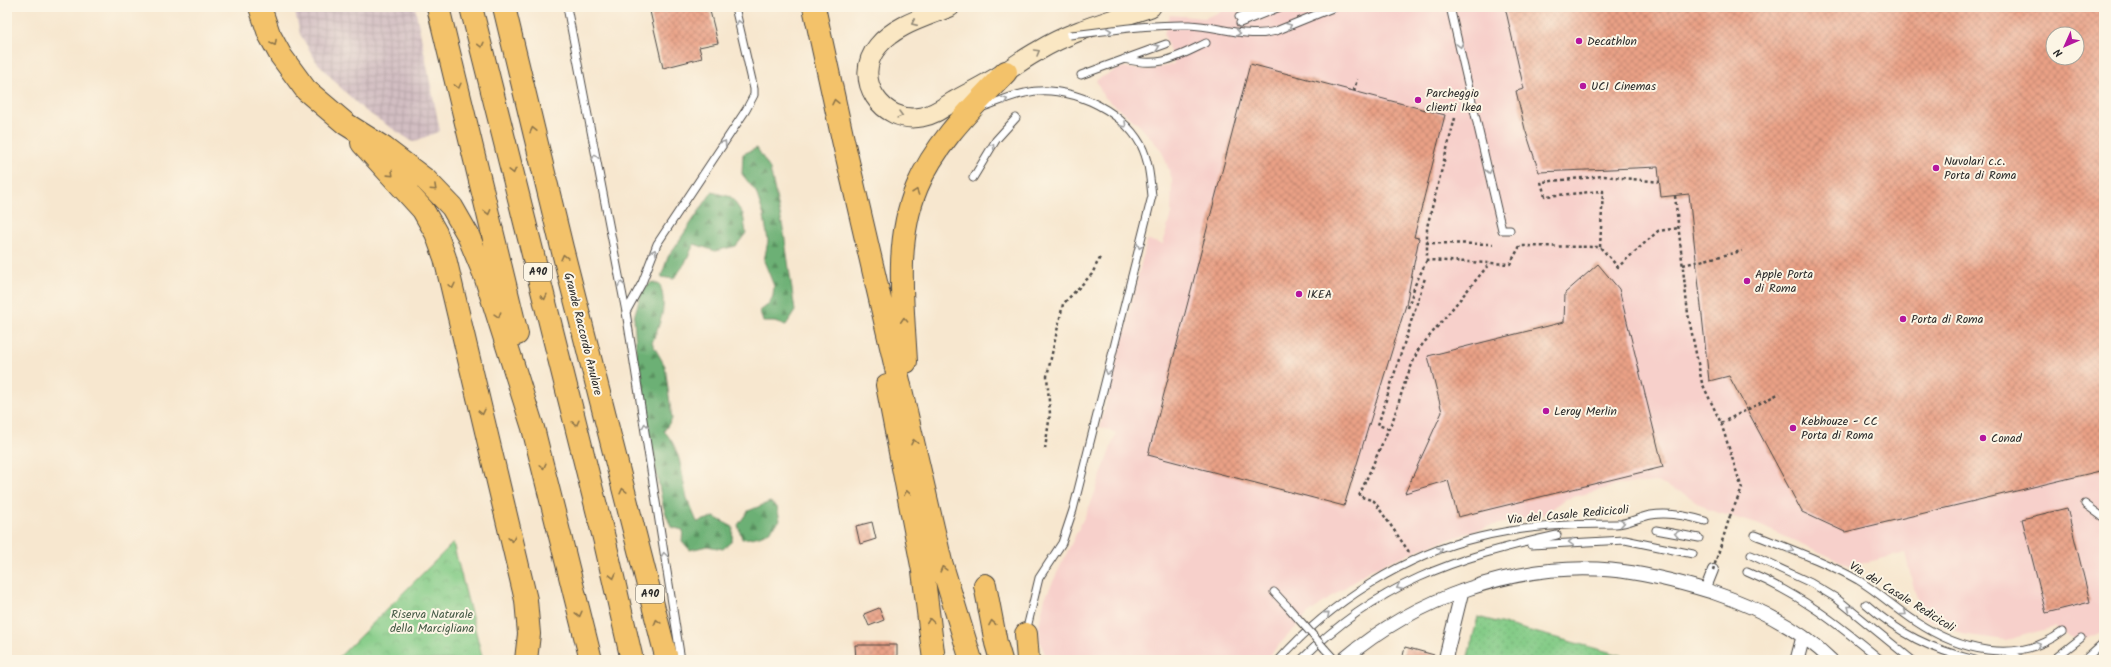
<svg xmlns="http://www.w3.org/2000/svg" width="2111" height="667" font-family="Kalam,sans-serif">
  <style>
    .built { fill: #f7d0cb; fill-rule: evenodd }
    .industrial { fill: url(#industrial-grid) }
    .grass { fill: url(#grass-dots); stroke: #587c5a }
    .forest { fill: url(#forest-firs); stroke: #4c6e50 }
    .park { fill: url(#park-crowns); stroke: #587c5a }
    .building { fill: url(#building-cross-hatch); fill-rule: evenodd }
    .lines { fill: none; stroke-linecap: round; stroke-linejoin: round }
    .service-casing { stroke: #4a4744; stroke-width: 9 }
    .pedestrian-casing { stroke: #4a4744; stroke-width: 12 }
    .minor-casing { stroke: #4a4744; stroke-width: 15 }
    .secondary-casing { stroke: #4a4744; stroke-width: 21 }
    .motorway-casing { stroke: #4a4744; stroke-width: 24 }
    .path { stroke: #4a4744; stroke-width: 2.5; stroke-dasharray: 3 3; stroke-linecap: butt }
    .service { stroke: #fff; stroke-width: 7 }
    .pedestrian { stroke: #fff; stroke-width: 10 }
    .minor { stroke: #fff; stroke-width: 13 }
    .secondary { stroke: #fae7c3; stroke-width: 19 }
    .motorway { stroke: #f3c26a; stroke-width: 22 }
    .service-bridge-casing { stroke: #4a4744; stroke-width: 9; stroke-linecap: butt }
    .path-bridge { stroke: #4a4744; stroke-width: 2.5; stroke-dasharray: 3 3; stroke-linecap: butt }
    .service-bridge { stroke: #fff; stroke-width: 7 }
    .oneway { stroke: #a0a0a0 }
    .oneway2 { stroke: #928977 }
    .oneway3 { stroke: #8f764a }
    .poi-dot { fill: #b5179e; stroke: #fcf5e5; stroke-width: 1.5 }
    .labels { text-anchor: middle; dominant-baseline: central; stroke-width: 4; stroke-linejoin: round; paint-order: stroke }
    .shield { fill: #fcf5e5; stroke: #6a6863; stroke-width: 1 }
    .shield-label { font-size: 11px; font-weight: bold; fill: #2b2b2b }
    .poi-label { font-size: 12px; fill: #2b2b2b; stroke: #fcf5e5; text-anchor: start }
    .street-label { font-size: 12px; fill: #2b2b2b; stroke: #fcf5e5 }
    .park-label { font-size: 12px; fill: #465b47; stroke: #fcf5e5 }
  </style>
  <defs>
    <pattern id="industrial-grid" width="8" height="8" patternUnits="userSpaceOnUse"><rect width="8" height="8" fill="#d2bec2"/><path d="M0 4h8M4 0v8" fill="none" stroke="#b4a3a7"/></pattern>
    <pattern id="grass-dots" width="8" height="8" patternUnits="userSpaceOnUse"><rect width="8" height="8" fill="#85cc88"/><path d="M2 2h.1M6 6h.1" fill="none" stroke="#73af76" stroke-width="1.8" stroke-linecap="round"/></pattern>
    <pattern id="forest-firs" width="22" height="20" patternUnits="userSpaceOnUse"><rect width="22" height="20" fill="#6cb074"/><path d="M5 1l3.5 6h-7zM16 11l3.5 6h-7z" fill="#598f5f"/></pattern>
    <pattern id="park-crowns" width="20" height="18" patternUnits="userSpaceOnUse"><rect width="20" height="18" fill="#85cc88"/><path d="M2 6a3 3 0 1 1 6 0M12 15a3 3 0 1 1 6 0" fill="none" stroke="#73af76"/></pattern>
    <pattern id="building-cross-hatch" width="8" height="8" patternUnits="userSpaceOnUse"><rect width="8" height="8" fill="#eaa186"/><path d="M0 0l8 8M0 8l8-8" fill="none" stroke="#be836e"/></pattern>
  </defs>
  <rect width="100%" height="100%" fill="#fcf5e5"/>
  <filter id="ink" filterUnits="userSpaceOnUse"><feTurbulence type="fractalNoise" baseFrequency=".025" numOctaves="2"/><feDisplacementMap in="SourceGraphic" scale="8" xChannelSelector="R" yChannelSelector="G"/><feConvolveMatrix kernelMatrix="1 2 1 2 8 2 1 2 1" color-interpolation-filters="sRGB"/></filter>
  <filter id="wash" filterUnits="userSpaceOnUse"><feTurbulence type="fractalNoise" baseFrequency=".012" numOctaves="4" result="noise"/><feDisplacementMap in="SourceGraphic" scale="16" xChannelSelector="R" yChannelSelector="G"/><feGaussianBlur stdDeviation="0.9" result="paint"/><feColorMatrix in="noise" values="0 0 0 0 0 0 0 0 0 0 0 0 0 0 0 0 0 1.4 0 .05"/><feComposite in="paint" operator="in"/></filter>
  <g filter="url(#wash)">
    <rect width="100%" height="100%" fill="#f7e7cf"/>
    <path class="built" d="M1232 7H2104V632L2096 636 2081 638 2067 635 2054 627 2006 640 1962 634 1921 616 1905 553 1851 566 1757 524 1709 510 1685 494 1657 482 1622 484 1566 499 1545 514 1490 526 1420 549 1368 571 1309 613 1265 660H1047L1040 641 1039 625 1045 598 1091 503 1116 433 1100 427 1147 240 1163 244 1171 213 1172 179 1162 151 1139 125 1103 96 1096 80 1123 67 1149 70 1174 64 1164 34 1170 15 1205 18ZM2053 34H2077V58H2053Z"/>
    <path class="industrial" d="M294 7H415L440 131 413 142 364 110 340 87 316 61 300 34Z"/>
    <path class="grass" d="M1478 617 1639 660H1467Z"/>
    <path class="forest" d="M757 148 770 169 784 233 795 311 786 325 774 322H763L760 311 769 304 773 296 774 286 764 261 768 241 764 216 756 192 742 174 743 154Z
      M712 192 731 197 743 214 746 233 736 246 715 251 694 244 685 263 674 279 661 277 668 257Z
      M652 282 660 285C668 307 660 322 652 343L665 366 672 419 664 431C682 450 681 475 687 498 690 506 694 514 697 522L714 517 733 527 732 541 723 549 707 546 690 550 682 541 683 530 671 527 663 506 638 378 634 317 642 290Z
      M770 502 777 507 780 520C768 535 761 537 742 539L738 525 748 511Z"/>
    <path class="park" d="M453 543 483 660H336Z"/>
    <g id="blocks">
      <path class="building" d="M649 7H709L718 43 699 47 702 58 663 68Z
        M1505 7H2104V470L1845 532 1802 512 1729 376 1709 381 1689 194 1661 197 1658 167 1539 172 1525 129 1516 91 1524 89ZM2053 34H2077V58H2053Z
        M1250 64 1445 115 1414 237 1419 238 1406 305 1344 506 1148 455Z
        M1598 264 1619 289 1663 467 1458 517 1448 480 1405 493 1442 412 1428 356 1564 322 1565 293Z
        M2067 508 2090 602 2046 613 2022 519Z
        M872 522 876 539 860 544 856 526Z
        M879 608 884 620 869 626 864 614Z
        M855 645H897V660H856Z
        M1405 647 1438 656 1437 660H1402Z"/>
    </g>
  </g>
  <g filter="url(#ink)">
    <use href="#blocks" fill-opacity="0" stroke="#4a4744" stroke-width="1"/>
    <g class="lines">
      <defs>
        <path id="service" d="M567 7 626 312 681 660
          M1450 7 1502 230H1510
          M1239 17 1265 7
          M1240 23 1280 7
          M1276 31 1335 7
          M1124 59C1160 68 1175 58 1206 43
          M1081 75 1166 44
          M981 108C995 103 1010 96 1025 93 1065 83 1121 108 1141 145 1149 161 1150 178 1152 196L1073 510 1062 543 1039 578 1026 632
          M973 178 996 140 1016 118
          M626 312 642 283 657 244 746 110 754 95V89L735 7
          M2085 504 2104 518
          M1656 530 1699 538
          M1755 535C1790 549 1826 562 1858 580 1878 592 1895 608 1915 621 1958 650 2016 666 2062 632
          M1531 545 1625 540 1693 554
          M1751 555 1811 583 1836 598 1912 660
          M1747 572C1800 594 1838 624 1881 660
          M1274 592 1287 606
          M1866 604C1900 634 1930 649 1975 660
          M1325 649 1335 660
          M2009 652 2022 660
          M1279 660C1329 603 1406 554 1480 537 1525 526 1570 524 1616 524 1628 524 1639 517 1651 515 1669 512 1688 516 1705 521
          M1301 660C1378 583 1454 558 1557 535
          M2053 660 2081 638
          M2084 660 2104 642"/>
        <path id="pedestrian" d="M1705 590 1713 570"/>
        <path id="minor" d="M1343 660C1416 598 1515 562 1611 570 1645 573 1679 582 1712 592 1754 606 1799 628 1831 660
          M1445 660 1462 591
          M1797 660 1803 637"/>
        <path id="secondary" d="M950 7C926 17 895 25 878 46 851 78 882 125 922 117 934 115 944 107 954 101 972 91 990 82 1007 71 1017 64 1027 57 1038 51 1072 30 1113 20 1151 7"/>
        <path id="motorway" d="M260 7 269 34 281 56 306 90 346 124 384 148 426 180 452 207 468 235 485 276 533 428 591 660
          M438 7 517 334
          M471 7 604 538 632 660
          M504 7 562 248 667 660
          M814 7 843 140 941 562 971 660
          M362 143 423 210 436 233 445 258 526 600 529 634 526 660
          M906 362C903 304 894 242 917 187 936 142 973 107 1006 72
          M887 385 923 571 934 660
          M985 585 996 643 1001 660
          M1026 634 1028 660"/>
      </defs>
      <use href="#service" class="service-casing"/>
      <use href="#pedestrian" class="pedestrian-casing"/>
      <use href="#minor" class="minor-casing"/>
      <use href="#secondary" class="secondary-casing"/>
      <use href="#motorway" class="motorway-casing"/>
      <path class="path" d="M1354 91 1357 79
        M1455 118 1427 227V260L1510 264 1520 246 1600 247 1618 267 1658 231 1679 228
        M1675 196 1688 314 1702 383 1721 423 1742 489 1730 516
        M1426 243 1493 244
        M1600 247 1603 191 1545 196 1541 182 1604 176 1660 182
        M1683 265 1742 251
        M1408 308 1415 285 1427 260
        M1721 423 1780 393
        M1389 429 1378 425 1425 278
        M1045 449 1050 414 1047 376 1063 304 1092 274 1100 257
        M1409 552 1374 501 1359 496 1394 417 1406 379 1418 350 1490 263"/>
      <use href="#service" class="service"/>
      <use href="#pedestrian" class="pedestrian"/>
      <use href="#minor" class="minor"/>
      <use href="#secondary" class="secondary"/>
      <use href="#motorway" class="motorway"/>
      <defs>
        <path id="service-bridge" d="M1070 35C1109 31 1149 24 1189 25 1219 26 1246 39 1276 31
          M1287 606 1325 649"/>
      </defs>
      <use href="#service-bridge" class="service-bridge-casing"/>
      <path class="path-bridge" d="M1713 570 1730 516"/>
      <use href="#service-bridge" class="service-bridge"/>
    </g>
    <defs><path id="oneway-chevron" d="M-2-3.5L2.5 0L-2 3.5" fill="none" stroke-width="1.6" stroke-linecap="round" stroke-linejoin="round"/></defs>
    <g class="oneway">
      <use href="#oneway-chevron" transform="translate(739 23) rotate(-104)"/>
      <use href="#oneway-chevron" transform="translate(1289 26) rotate(-23)"/>
      <use href="#oneway-chevron" transform="translate(1109 31) rotate(-6)"/>
      <use href="#oneway-chevron" transform="translate(1238 33) rotate(9)"/>
      <use href="#oneway-chevron" transform="translate(1460 45) rotate(76)"/>
      <use href="#oneway-chevron" transform="translate(1157 47) rotate(-20)"/>
      <use href="#oneway-chevron" transform="translate(1005 100) rotate(-19)"/>
      <use href="#oneway-chevron" transform="translate(1124 125) rotate(44)"/>
      <use href="#oneway-chevron" transform="translate(724 143) rotate(-57)"/>
      <use href="#oneway-chevron" transform="translate(992 146) rotate(-57)"/>
      <use href="#oneway-chevron" transform="translate(595 157) rotate(-101)"/>
      <use href="#oneway-chevron" transform="translate(1489 171) rotate(77)"/>
      <use href="#oneway-chevron" transform="translate(1140 246) rotate(104)"/>
      <use href="#oneway-chevron" transform="translate(654 252) rotate(-64)"/>
      <use href="#oneway-chevron" transform="translate(621 284) rotate(-101)"/>
      <use href="#oneway-chevron" transform="translate(1108 372) rotate(104)"/>
      <use href="#oneway-chevron" transform="translate(645 426) rotate(-99)"/>
      <use href="#oneway-chevron" transform="translate(1622 523) rotate(-8)"/>
      <use href="#oneway-chevron" transform="translate(1677 534) rotate(-170)"/>
      <use href="#oneway-chevron" transform="translate(1571 542) rotate(176)"/>
      <use href="#oneway-chevron" transform="translate(1440 550) rotate(-20)"/>
      <use href="#oneway-chevron" transform="translate(1791 550) rotate(23)"/>
      <use href="#oneway-chevron" transform="translate(664 555) rotate(-98)"/>
      <use href="#oneway-chevron" transform="translate(1399 587) rotate(153)"/>
      <use href="#oneway-chevron" transform="translate(1850 608) rotate(-142)"/>
      <use href="#oneway-chevron" transform="translate(1904 613) rotate(37)"/>
      <use href="#oneway-chevron" transform="translate(1327 614) rotate(-41)"/>
      <use href="#oneway-chevron" transform="translate(2038 645) rotate(-19)"/>
    </g>
    <g class="oneway2">
      <use href="#oneway-chevron" transform="translate(914 23) rotate(156)"/>
      <use href="#oneway-chevron" transform="translate(1037 52) rotate(-30)"/>
      <use href="#oneway-chevron" transform="translate(900 115) rotate(15)"/>
    </g>
    <g class="oneway3">
      <use href="#oneway-chevron" transform="translate(274 43) rotate(61)"/>
      <use href="#oneway-chevron" transform="translate(481 45) rotate(76)"/>
      <use href="#oneway-chevron" transform="translate(458 86) rotate(76)"/>
      <use href="#oneway-chevron" transform="translate(835 102) rotate(-102)"/>
      <use href="#oneway-chevron" transform="translate(533 130) rotate(-103)"/>
      <use href="#oneway-chevron" transform="translate(513 171) rotate(76)"/>
      <use href="#oneway-chevron" transform="translate(391 174) rotate(44)"/>
      <use href="#oneway-chevron" transform="translate(434 188) rotate(43)"/>
      <use href="#oneway-chevron" transform="translate(916 192) rotate(-71)"/>
      <use href="#oneway-chevron" transform="translate(488 212) rotate(76)"/>
      <use href="#oneway-chevron" transform="translate(564 257) rotate(-104)"/>
      <use href="#oneway-chevron" transform="translate(452 286) rotate(77)"/>
      <use href="#oneway-chevron" transform="translate(544 297) rotate(76)"/>
      <use href="#oneway-chevron" transform="translate(498 315) rotate(72)"/>
      <use href="#oneway-chevron" transform="translate(904 320) rotate(-93)"/>
      <use href="#oneway-chevron" transform="translate(482 412) rotate(77)"/>
      <use href="#oneway-chevron" transform="translate(576 423) rotate(76)"/>
      <use href="#oneway-chevron" transform="translate(914 442) rotate(-102)"/>
      <use href="#oneway-chevron" transform="translate(543 466) rotate(76)"/>
      <use href="#oneway-chevron" transform="translate(623 491) rotate(-104)"/>
      <use href="#oneway-chevron" transform="translate(907 493) rotate(-101)"/>
      <use href="#oneway-chevron" transform="translate(512 539) rotate(77)"/>
      <use href="#oneway-chevron" transform="translate(943 569) rotate(-105)"/>
      <use href="#oneway-chevron" transform="translate(613 576) rotate(77)"/>
      <use href="#oneway-chevron" transform="translate(579 614) rotate(76)"/>
      <use href="#oneway-chevron" transform="translate(930 621) rotate(-98)"/>
      <use href="#oneway-chevron" transform="translate(657 622) rotate(-105)"/>
      <use href="#oneway-chevron" transform="translate(992 623) rotate(-100)"/>
    </g>
  </g>
  <g class="poi-dot">
    <circle cx="1579" cy="41" r="4"/>
    <circle cx="1583" cy="86" r="4"/>
    <circle cx="1418" cy="100" r="4"/>
    <circle cx="1936" cy="168" r="4"/>
    <circle cx="1747" cy="281" r="4"/>
    <circle cx="1299" cy="294" r="4"/>
    <circle cx="1903" cy="319" r="4"/>
    <circle cx="1546" cy="411" r="4"/>
    <circle cx="1793" cy="428" r="4"/>
    <circle cx="1983" cy="438" r="4"/>
  </g>
  <g class="labels">
    <g class="shield">
      <rect x="524" y="263" width="28" height="18" rx="3"/>
      <rect x="636" y="585" width="28" height="18" rx="3"/>
    </g>
    <g class="shield-label">
      <text x="538" y="272">A90</text>
      <text x="650" y="594">A90</text>
    </g>
    <g class="poi-label">
      <text x="1587" y="41">Decathlon</text>
      <text x="1591" y="86">UCI Cinemas</text>
      <text x="1426" y="93">Parcheggio<tspan x="1426" dy="14">clienti Ikea</tspan></text>
      <text x="1944" y="161">Nuvolari c.c.<tspan x="1944" dy="14">Porta di Roma</tspan></text>
      <text x="1755" y="274">Apple Porta<tspan x="1755" dy="14">di Roma</tspan></text>
      <text x="1307" y="294">IKEA</text>
      <text x="1911" y="319">Porta di Roma</text>
      <text x="1554" y="411">Leroy Merlin</text>
      <text x="1801" y="421">Kebhouze - CC<tspan x="1801" dy="14">Porta di Roma</tspan></text>
      <text x="1991" y="438">Conad</text>
    </g>
    <g class="street-label">
      <text transform="translate(583 334) rotate(76)">Grande Raccordo Anulare</text>
      <text transform="translate(1568 515) rotate(-5)">Via del Casale Redicicoli</text>
      <text transform="translate(1902 597) rotate(32)">Via del Casale Redicicoli</text>
    </g>
    <g class="park-label">
      <text x="432" y="614">Riserva Naturale<tspan x="432" dy="14">della Marcigliana</tspan></text>
    </g>
  </g>
  <rect width="2111" height="667" fill="none" stroke="#fcf5e5" stroke-width="24"/>
  <g transform="translate(2065 46) rotate(225)"><circle r="19" fill="#fcf5e5" stroke="#a8a49b"/>
  <path d="M0-3L7 15L0 10L-7 15Z" fill="#b5179e"/>
  <text y="-6" font-size="11" font-weight="bold" text-anchor="middle" fill="#2b2b2b">N</text>
  </g>
</svg>
